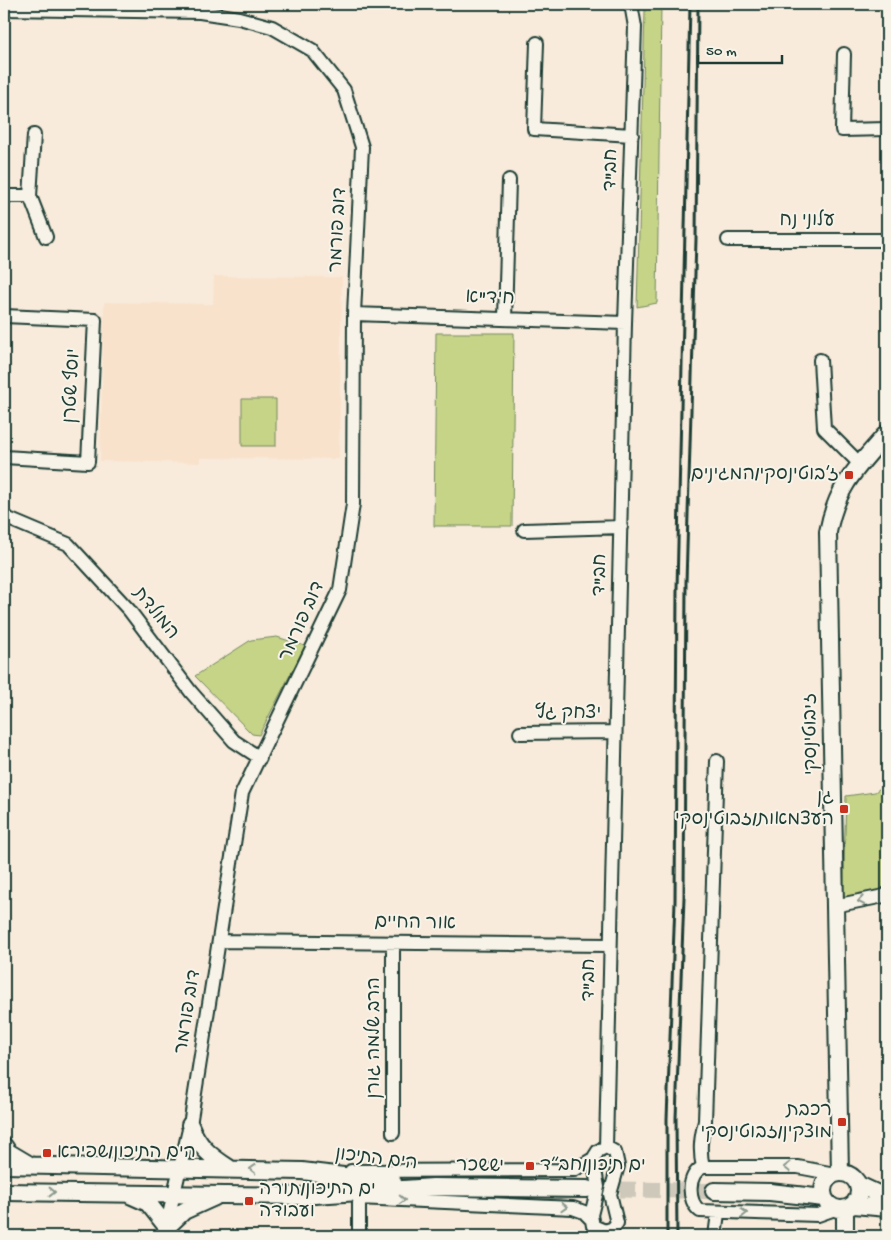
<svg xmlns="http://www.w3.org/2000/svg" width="891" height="1240" font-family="'Gochi Hand','Playpen Sans Hebrew',sans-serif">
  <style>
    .built { fill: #f9e2cc }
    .green { fill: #c6d488; stroke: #72885e }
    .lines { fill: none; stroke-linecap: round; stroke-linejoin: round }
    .tertiary-tunnel { stroke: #cdc8ba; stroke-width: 16; stroke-dasharray: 16 8; stroke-linecap: butt }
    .minor-casing { stroke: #1f3d34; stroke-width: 16 }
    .tertiary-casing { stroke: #1f3d34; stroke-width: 20 }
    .minor { stroke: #f7f3e8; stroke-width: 12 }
    .tertiary { stroke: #f7f3e8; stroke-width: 16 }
    .rail { stroke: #1f3d34; stroke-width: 3 }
    .oneway { stroke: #8b988e }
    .poi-dot { fill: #c8321e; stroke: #f7f3e8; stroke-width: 2 }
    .labels { text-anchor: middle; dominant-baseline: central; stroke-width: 4; stroke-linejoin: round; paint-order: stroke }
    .street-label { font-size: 19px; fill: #1f3d34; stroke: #f7f3e8 }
    .poi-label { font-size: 19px; fill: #1f3d34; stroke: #f7f3e8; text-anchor: end }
  </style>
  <rect width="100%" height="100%" fill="#f8ebdb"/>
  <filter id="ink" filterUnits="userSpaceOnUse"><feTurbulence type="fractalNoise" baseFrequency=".02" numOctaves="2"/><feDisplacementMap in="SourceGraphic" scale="10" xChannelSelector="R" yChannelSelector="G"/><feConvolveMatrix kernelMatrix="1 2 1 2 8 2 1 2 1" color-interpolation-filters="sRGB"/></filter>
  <g filter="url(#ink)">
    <path class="built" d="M214 276 342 277 339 459 200 458V463L100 461 104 302 213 304Z"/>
    <path class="green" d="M642 4H661L657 303 637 307 645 11Z
      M436 333H514L512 526H434Z
      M242 399H276V446H242Z
      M277 637 305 646 259 735 252 734 195 676 251 640Z
      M887 783V894L843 904 846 796 875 792Z"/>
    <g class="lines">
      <path class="tertiary-tunnel" d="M596 1189 714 1191"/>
      <defs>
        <path id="minor" d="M4 9 200 12 239 18 272 27 312 50 344 90 362 147 354 314 353 504 340 590 242 793 190 1125 164 1236
          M537 43 534 129 632 135
          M844 54 842 130 887 129
          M4 196H30L46 237
          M30 196 34 135
          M728 240H887
          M354 314 625 323
          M4 316 95 320 88 462 4 457
          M505 319 509 180
          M820 360 824 428 860 464
          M4 517 68 544 129 610 191 692 234 741 260 758
          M524 530 621 527
          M520 733 615 732
          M834 906 884 896 887 894
          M219 941 609 945
          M393 943V1133
          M606 1147 625 323 635 27 631 4
          M606 1147 615 1152 618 1166 610 1194 617 1223 613 1228 605 1231 593 1226 591 1215 598 1187 593 1159 598 1151Z
          M703 1167C699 1150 701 1137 705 1121L717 761
          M351 1171 574 1170 593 1159
          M358 1198 573 1208 584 1212 590 1218
          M835 1209 818 1215 700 1211C687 1201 687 1174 703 1167H798L835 1174
          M359 1236V1199
          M715 1236 718 1213"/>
        <path id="tertiary" d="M190 1125C198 1146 210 1156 229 1168
          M4 1146 8 1152 30 1165
          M4 1165 302 1171 393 1182
          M823 1191a18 18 0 1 1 36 0a18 18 0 1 1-36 0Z
          M840 1173 828 532C837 485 857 468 887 433
          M859 1185 887 1198
          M714 1191 770 1192 824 1198
          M4 1192 300 1196 433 1187 587 1189
          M130 1195 148 1203 167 1227 184 1211 215 1197
          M854 1205 887 1208
          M845 1210V1236"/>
      </defs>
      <use href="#minor" class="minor-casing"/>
      <use href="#tertiary" class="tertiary-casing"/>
      <use href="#minor" class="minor"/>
      <use href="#tertiary" class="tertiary"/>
      <path class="rail" d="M667 1236V1119L675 902 677 589 690 4
        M677 1236 676 1118 684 897 686 583 696 239 698 4"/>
    </g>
    <defs><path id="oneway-chevron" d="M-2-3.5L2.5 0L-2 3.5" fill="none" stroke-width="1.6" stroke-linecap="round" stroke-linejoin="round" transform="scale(1.25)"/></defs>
    <g class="oneway">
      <use href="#oneway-chevron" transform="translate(861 901) rotate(170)"/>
      <use href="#oneway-chevron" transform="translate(787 1167) rotate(-179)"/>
      <use href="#oneway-chevron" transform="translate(253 1169) rotate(-178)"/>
      <use href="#oneway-chevron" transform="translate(52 1192)"/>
      <use href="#oneway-chevron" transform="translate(402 1200) rotate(2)"/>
      <use href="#oneway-chevron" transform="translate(564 1207) rotate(2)"/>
      <use href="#oneway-chevron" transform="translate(744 1213) rotate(-1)"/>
    </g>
  </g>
  <g class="poi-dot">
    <rect x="844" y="470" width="10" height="10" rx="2.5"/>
    <rect x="839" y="804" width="10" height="10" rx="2.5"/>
    <rect x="837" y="1117" width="10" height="10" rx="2.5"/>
    <rect x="42" y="1148" width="10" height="10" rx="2.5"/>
    <rect x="525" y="1161" width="10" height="10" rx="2.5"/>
    <rect x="244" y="1196" width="10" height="10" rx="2.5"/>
  </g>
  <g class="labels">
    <g class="street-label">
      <text transform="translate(612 170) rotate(-88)">חב"ד</text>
      <text x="807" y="221">עלוני נח</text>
      <text transform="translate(339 230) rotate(-87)">דוב פורמר</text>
      <text transform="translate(490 299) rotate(2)">חיד"א</text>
      <text transform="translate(73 386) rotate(-87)">יוסף שטרן</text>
      <text transform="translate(601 575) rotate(-88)">חב"ד</text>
      <text transform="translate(155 614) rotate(51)">המולדת</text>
      <text transform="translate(303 622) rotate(-66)">דוב פורמר</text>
      <text x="568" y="714">יצחק גץ</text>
      <text transform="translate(812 734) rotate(-91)">ז'בוטינסקי</text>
      <text transform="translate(415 924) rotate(1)">אור החיים</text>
      <text transform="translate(590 980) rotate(-89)">חב"ד</text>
      <text transform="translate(189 1012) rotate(-81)">דוב פורמר</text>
      <text transform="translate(375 1038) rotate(-90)">הרב שלמה גורן</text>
      <text transform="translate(376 1160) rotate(7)">הים התיכון</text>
      <text transform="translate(480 1167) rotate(1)">יששכר</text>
    </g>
    <g class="poi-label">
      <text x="839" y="475">ז׳בוטינסקי/המגינים</text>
      <text x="834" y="798">גן<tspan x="834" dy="22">העצמאות/זבוטינסקי</tspan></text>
      <text x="832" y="1111">רכבת<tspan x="832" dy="22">מוצקין/זבוטינסקי</tspan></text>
      <text x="57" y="1153" text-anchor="start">הים התיכון/שפירא</text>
      <text x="540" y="1166" text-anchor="start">ים תיכון/חב״ד</text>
      <text x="259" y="1190" text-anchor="start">ים התיכון/תורה<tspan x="259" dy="22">ועבודה</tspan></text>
    </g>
  </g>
  <rect width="891" height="1240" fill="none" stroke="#f7f3e8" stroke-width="20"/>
  <rect x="10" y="10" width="871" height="1220" fill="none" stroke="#1f3d34" stroke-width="2" filter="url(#ink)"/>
  <path d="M698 55v8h84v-8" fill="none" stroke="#1f3d34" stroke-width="2.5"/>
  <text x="706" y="55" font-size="15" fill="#1f3d34" stroke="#f7f3e8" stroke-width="4" paint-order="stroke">50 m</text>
</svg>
